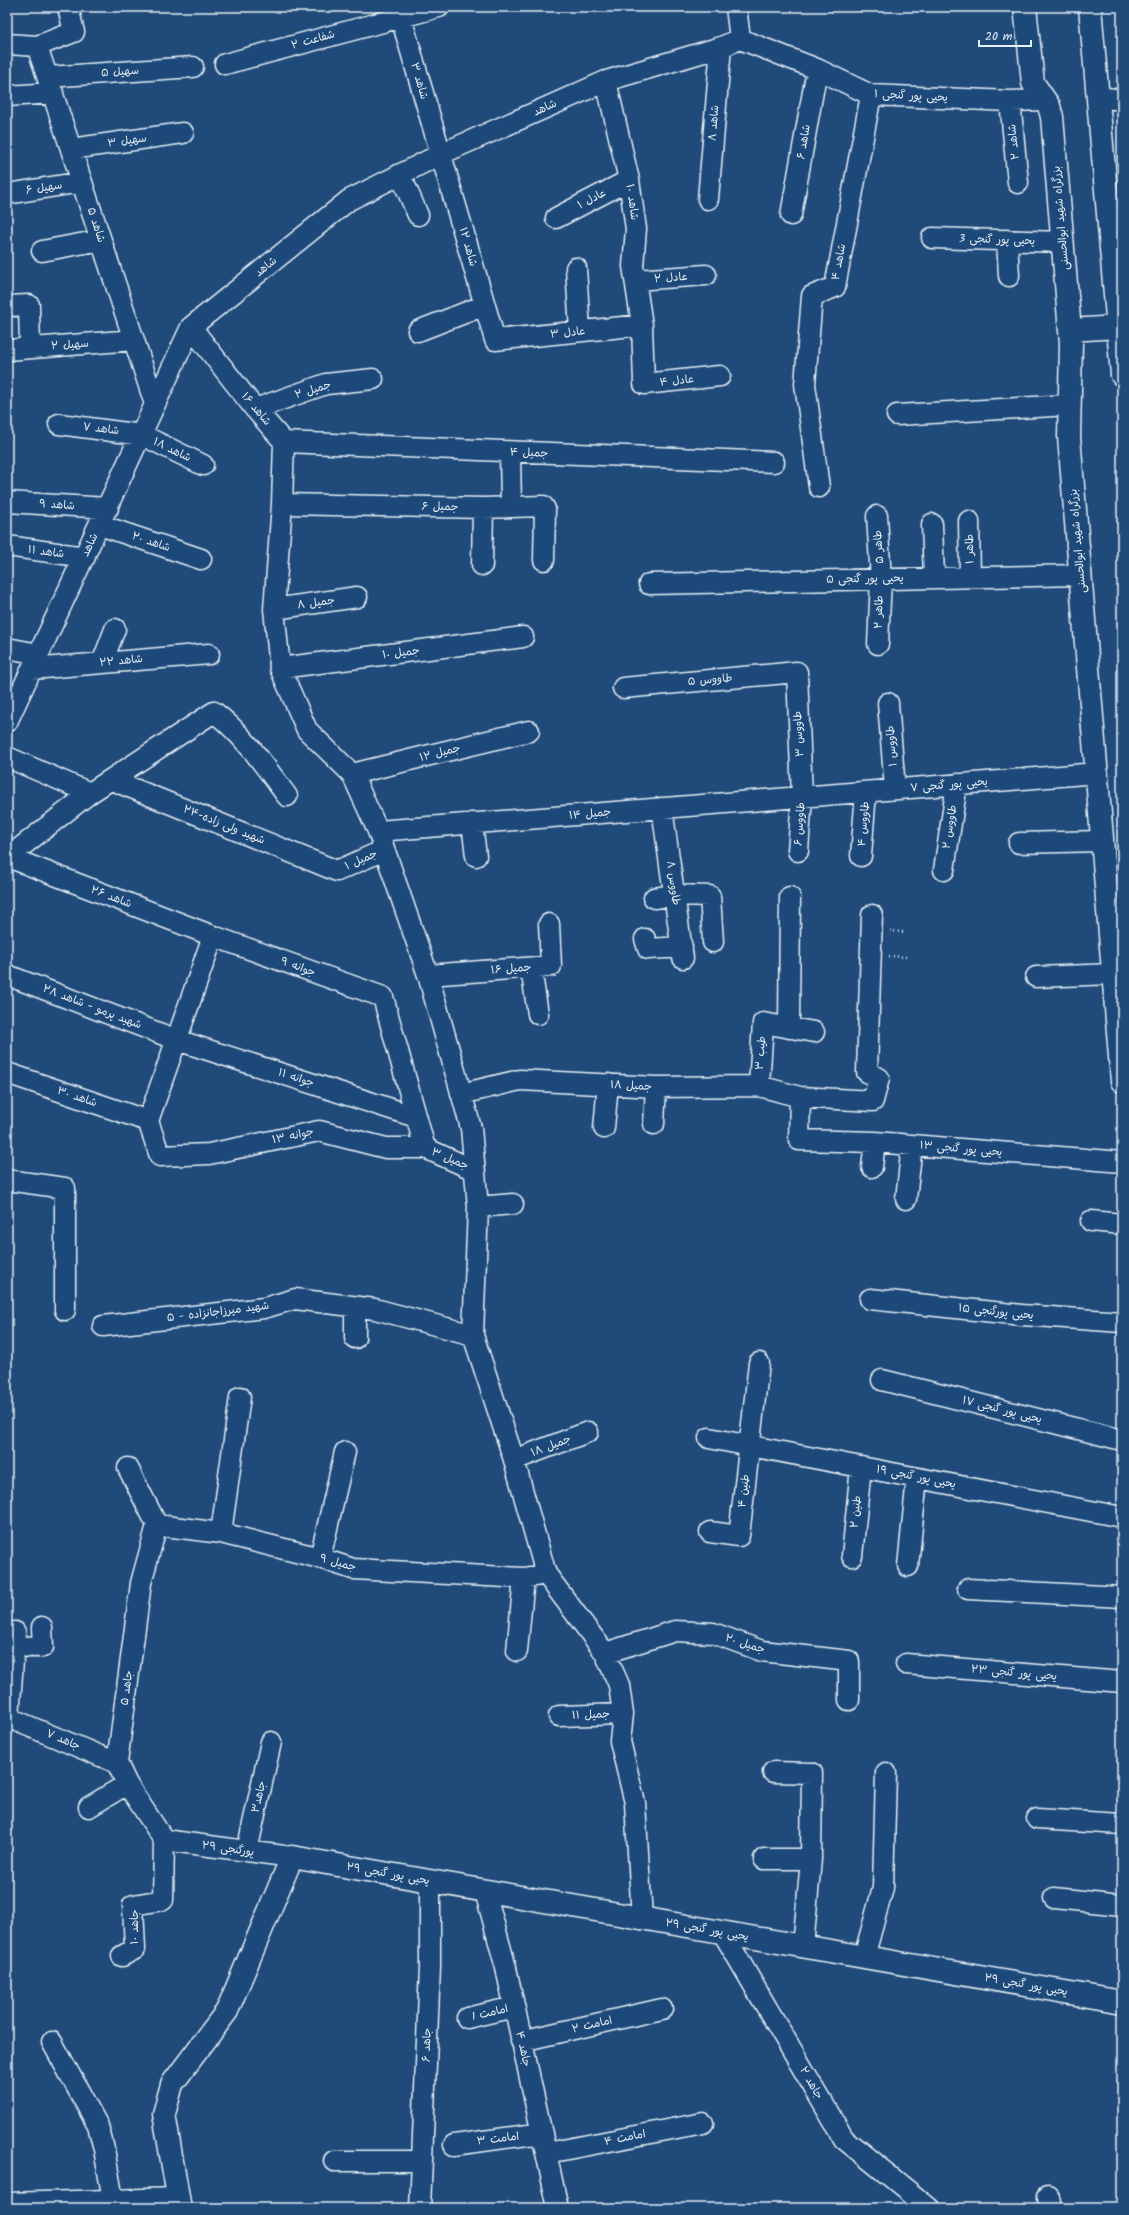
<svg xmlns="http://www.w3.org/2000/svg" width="1129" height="2215" font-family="Kalam,'Playpen Sans Arabic',sans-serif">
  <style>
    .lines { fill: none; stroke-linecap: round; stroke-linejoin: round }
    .minor-casing { stroke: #e8f1f8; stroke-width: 23 }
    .major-casing { stroke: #e8f1f8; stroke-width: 25 }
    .path { stroke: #e8f1f8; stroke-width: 2.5; stroke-dasharray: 1 3; stroke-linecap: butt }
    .minor { stroke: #1f4a7a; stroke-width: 20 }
    .major { stroke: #1f4a7a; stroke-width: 22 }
    .labels { text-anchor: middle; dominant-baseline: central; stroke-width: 3; stroke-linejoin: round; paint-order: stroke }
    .street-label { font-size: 11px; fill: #e8f1f8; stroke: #1f4a7a }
  </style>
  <rect width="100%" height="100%" fill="#1f4a7a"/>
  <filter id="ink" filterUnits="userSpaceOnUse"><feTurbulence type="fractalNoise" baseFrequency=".025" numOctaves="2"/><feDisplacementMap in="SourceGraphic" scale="8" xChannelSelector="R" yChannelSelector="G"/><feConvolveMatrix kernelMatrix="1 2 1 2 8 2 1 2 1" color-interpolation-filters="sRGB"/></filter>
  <g filter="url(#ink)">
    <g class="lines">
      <defs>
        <path id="minor" d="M398 7 495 340 642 325
          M736 7 740 39
          M740 39 817 69 871 95 1010 101 1045 100
          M7 44 37 46 74 32 68 7
          M37 46 155 404
          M225 64 439 7
          M47 77 193 67
          M606 81 629 180 636 229 633 266 642 325 644 384 720 376
          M7 96 53 93
          M1098 97 1122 100
          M1010 101 1018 183
          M71 149 183 133
          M400 174 418 215
          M7 194 82 182
          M708 199 721 47
          M791 215 817 69
          M556 218 629 180
          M932 238 1063 242
          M1007 240 1009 276
          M42 251 101 240
          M576 268 580 331
          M635 280 706 275
          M7 306 29 305 30 348
          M191 327 255 409 284 442 282 504 274 609 280 668 307 730 352 774 378 831 428 975 471 1128 478 1207 473 1335 514 1460 546 1574 605 1653 619 1685 623 1714 620 1741 635 1803 642 1919
          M418 331 485 305
          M7 350 134 340
          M255 409 326 384 373 379
          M897 415 1069 405
          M59 424 142 435 203 465
          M284 442 774 462
          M510 452 511 507
          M819 487 805 384 812 296 835 287 871 95
          M7 502 108 508
          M282 504 483 508 543 506 545 509 544 560
          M877 516 881 579 878 644
          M969 521 970 577
          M932 524 934 578
          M100 525 201 559
          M7 546 85 557
          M482 565 483 508
          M649 584 1081 575
          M274 609 357 597
          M7 648 39 654
          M102 663 115 629
          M280 668 523 637
          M32 669 209 654
          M623 688 797 672 802 797 798 851
          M888 703 895 789
          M7 722 191 327 349 200 441 154 606 81 721 47 740 39
          M7 757 90 793
          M352 774 529 731
          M112 780 337 871 384 850
          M662 808 683 958
          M472 823 476 856
          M378 831 1097 773
          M1019 843 1102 841
          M861 856 866 792
          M8 857 213 936 383 997 425 1148
          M7 858 90 793 214 712C244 735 264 765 287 796
          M944 870 957 784
          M654 898 675 895 710 896 713 942
          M213 936 148 1121 160 1156 209 1154 319 1131 386 1148H425L474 1170
          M645 939 648 949 682 947
          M531 968 538 1014
          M7 975 177 1040 416 1117
          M428 975 551 966 549 924
          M1036 977 1113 974
          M789 1028 790 897
          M7 1073 148 1121
          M759 1086 763 1023 814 1032
          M461 1094 520 1080 656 1087 759 1086 800 1097 873 1101 879 1078 867 1072 872 915
          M800 1097 799 1140 875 1142 1122 1162
          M654 1124 656 1087
          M604 1128 608 1084
          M872 1167 875 1142
          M7 1180 65 1188V1310
          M906 1199 912 1145
          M478 1207 513 1204
          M1091 1221 1122 1224
          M870 1299 1022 1315 1122 1322
          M355 1307V1338
          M103 1326 264 1308 295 1299 375 1309 473 1335
          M882 1380 1122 1440
          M709 1438 1122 1517
          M514 1460 588 1432
          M128 1468 157 1525
          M157 1525 221 1533 320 1558 353 1569 524 1578 546 1574
          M157 1525 141 1583 117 1763 127 1784 164 1840
          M710 1532 739 1536 759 1363
          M221 1533 240 1397
          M852 1556 861 1467
          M320 1558 345 1452
          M908 1566 917 1478
          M968 1589 1122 1597
          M7 1646 43 1647 42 1627
          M517 1651 524 1578
          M605 1653 675 1631 713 1633 762 1651 849 1661V1700
          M906 1664 1122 1682
          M559 1716 623 1714
          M7 1717 117 1763
          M9 1717 15 1632
          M773 1772 812 1773 811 1859 803 1947
          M89 1807 127 1784
          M1037 1819 1122 1824
          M164 1840 292 1857
          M247 1851 271 1742
          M764 1859H811
          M485 1891 506 1968 558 2208
          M1054 1898 1122 1905
          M723 1933 844 2139 929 2208
          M122 1956 135 1949 133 1905 163 1900 164 1840
          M864 1957 883 1888 886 1773
          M467 2018 514 2007
          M521 2041 662 2009
          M52 2042 98 2126 104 2149 113 2200
          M454 2145 542 2133
          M547 2153 703 2123
          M334 2161H422
          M1048 2198 1050 2208
          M7 2203 177 2198
          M420 2208 430 1967V1881"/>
        <path id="major" d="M1025 7 1033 83 1049 106 1052 117 1071 343 1069 437 1122 1081
          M1090 7 1122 375
          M1070 330 1118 327
          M180 2208 164 2114 172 2084 227 2011 292 1857 1122 2002"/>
      </defs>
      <use href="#minor" class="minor-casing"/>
      <use href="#major" class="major-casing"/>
      <path class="path" d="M890 931 904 932
        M889 956 908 957"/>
      <use href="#minor" class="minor"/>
      <use href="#major" class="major"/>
    </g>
  </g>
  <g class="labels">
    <g class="street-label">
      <text transform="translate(313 40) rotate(-15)">شفاعت ۲</text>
      <text transform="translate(120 72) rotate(-4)">سهیل ۵</text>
      <text transform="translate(419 81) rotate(74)">شاهد ۳</text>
      <text transform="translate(911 96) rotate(3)">یحیی پور گنجی ۱</text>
      <text transform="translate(545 108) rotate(-24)">شاهد</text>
      <text transform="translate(714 123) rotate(-85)">شاهد ۸</text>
      <text transform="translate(127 141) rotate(-8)">سهیل ۳</text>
      <text transform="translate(804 142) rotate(-80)">شاهد ۶</text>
      <text transform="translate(1014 142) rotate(-96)">شاهد ۲</text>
      <text transform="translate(44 188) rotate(-9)">سهیل ۶</text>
      <text transform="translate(592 199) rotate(-27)">عادل ۱</text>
      <text transform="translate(632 202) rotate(82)">شاهد ۱۰</text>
      <text transform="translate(1061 218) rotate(-95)">بزرگراه شهید ابوالحسنی</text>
      <text transform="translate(96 225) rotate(72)">شاهد ۵</text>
      <text transform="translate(997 240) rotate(2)">یحیی پور گنجی 3</text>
      <text transform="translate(468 247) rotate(74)">شاهد ۱۲</text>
      <text transform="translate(839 262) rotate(-79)">شاهد ۴</text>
      <text transform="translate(266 267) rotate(-39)">شاهد</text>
      <text transform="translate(671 278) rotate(-4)">عادل ۲</text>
      <text transform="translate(568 333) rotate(-6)">عادل ۳</text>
      <text transform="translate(70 345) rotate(-4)">سهیل ۲</text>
      <text transform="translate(677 381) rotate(-6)">عادل ۴</text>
      <text transform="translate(313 390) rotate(-17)">جمیل ۲</text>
      <text transform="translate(256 409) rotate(50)">شاهد ۱۶</text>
      <text transform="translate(101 429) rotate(7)">شاهد ۷</text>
      <text transform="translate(172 450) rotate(26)">شاهد ۱۸</text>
      <text transform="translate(529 453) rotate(2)">جمیل ۴</text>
      <text transform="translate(57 505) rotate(4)">شاهد ۹</text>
      <text transform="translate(440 507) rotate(1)">جمیل ۶</text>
      <text transform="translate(1078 541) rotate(-95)">بزرگراه شهید ابوالحسنی</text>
      <text transform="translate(151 542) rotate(19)">شاهد ۲۰</text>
      <text transform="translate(90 545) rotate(-65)">شاهد</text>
      <text transform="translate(879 547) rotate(-94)">طاهر ۵</text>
      <text transform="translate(970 549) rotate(-91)">طاهر ۱</text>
      <text transform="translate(46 552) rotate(8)">شاهد ۱۱</text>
      <text transform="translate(865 579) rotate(-1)">یحیی پور گنجی ۵</text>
      <text transform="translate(316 603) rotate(-8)">جمیل ۸</text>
      <text transform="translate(879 612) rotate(-88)">طاهر ۲</text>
      <text transform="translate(401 653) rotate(-7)">جمیل ۱۰</text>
      <text transform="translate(121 661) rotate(-5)">شاهد ۲۲</text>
      <text transform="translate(710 680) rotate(-5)">طاووس ۵</text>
      <text transform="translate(799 734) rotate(-93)">طاووس ۳</text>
      <text transform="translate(892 746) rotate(-94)">طاووس ۱</text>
      <text transform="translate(440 753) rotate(-14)">جمیل ۱۲</text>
      <text transform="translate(949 785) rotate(-5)">یحیی پور گنجی ۷</text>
      <text transform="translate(590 814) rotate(-5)">جمیل ۱۴</text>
      <text transform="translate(800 824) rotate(-86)">طاووس ۶</text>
      <text transform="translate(864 824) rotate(-85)">طاووس ۴</text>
      <text transform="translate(224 825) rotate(22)">شهید ولی زاده-۲۴</text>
      <text transform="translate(950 827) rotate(-81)">طاووس ۲</text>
      <text transform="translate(361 860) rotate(-24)">جمیل ۱</text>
      <text transform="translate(673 883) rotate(82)">طاووس ۸</text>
      <text transform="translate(111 897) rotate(21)">شاهد ۲۶</text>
      <text transform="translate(298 967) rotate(20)">جوانه ۹</text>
      <text transform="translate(511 969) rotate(-4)">جمیل ۱۶</text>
      <text transform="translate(92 1007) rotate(21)">شهید پرمو - شاهد ۲۸</text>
      <text transform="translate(761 1053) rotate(-86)">طیب ۳</text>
      <text transform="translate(296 1078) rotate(18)">جوانه ۱۱</text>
      <text transform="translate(631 1086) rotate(3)">جمیل ۱۸</text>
      <text transform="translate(77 1097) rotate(19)">شاهد ۳۰</text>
      <text transform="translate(293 1136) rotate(-12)">جوانه ۱۳</text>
      <text transform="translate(961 1149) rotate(5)">یحیی پور گنجی ۱۳</text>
      <text transform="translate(450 1159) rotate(23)">جمیل ۳</text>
      <text transform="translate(218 1312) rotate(-7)">شهید میرزاجانزاده - ۵</text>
      <text transform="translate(996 1312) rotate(6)">یحیی پورگنجی ۱۵</text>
      <text transform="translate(1002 1410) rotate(14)">یحیی پور گنجی ۱۷</text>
      <text transform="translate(551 1446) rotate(-21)">جمیل ۱۸</text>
      <text transform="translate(916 1477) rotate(11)">یحیی پور گنجی ۱۹</text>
      <text transform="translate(744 1491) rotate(-83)">طنین ۴</text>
      <text transform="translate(856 1512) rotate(-84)">طنین ۲</text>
      <text transform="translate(338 1563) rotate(15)">جمیل ۹</text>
      <text transform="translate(745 1644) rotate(18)">جمیل ۲۰</text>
      <text transform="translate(1014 1673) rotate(5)">یحیی پور گنجی ۲۳</text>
      <text transform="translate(127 1688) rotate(-82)">جاهد ۵</text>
      <text transform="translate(591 1715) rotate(-2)">جمیل ۱۱</text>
      <text transform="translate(63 1740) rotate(23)">جاهد ۷</text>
      <text transform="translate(259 1797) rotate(-77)">جاهد۳</text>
      <text transform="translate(228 1849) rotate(8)">پورگنجی ۲۹</text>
      <text transform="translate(388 1874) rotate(10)">یحیی پور گنجی ۲۹</text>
      <text transform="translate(135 1927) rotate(-90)">جاهد ۱۰</text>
      <text transform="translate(707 1930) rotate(10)">یحیی پور گنجی ۲۹</text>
      <text transform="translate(1026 1985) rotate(10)">یحیی پور گنجی ۲۹</text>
      <text transform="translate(490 2013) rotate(-13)">امامت 1</text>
      <text transform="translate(592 2025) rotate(-13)">امامت ۲</text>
      <text transform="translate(427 2045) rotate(-88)">جاهد ۶</text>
      <text transform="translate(523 2049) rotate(78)">جاهد ۴</text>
      <text transform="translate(811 2083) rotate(60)">جاهد ۲</text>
      <text transform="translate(625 2138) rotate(-11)">امامت ۴</text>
      <text transform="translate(498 2139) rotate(-7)">امامت ۳</text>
    </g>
  </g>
  <rect width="1129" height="2215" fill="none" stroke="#1f4a7a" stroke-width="24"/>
  <rect x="12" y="12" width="1105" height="2191" fill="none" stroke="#e8f1f8" stroke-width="1.5" filter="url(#ink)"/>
  <path d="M979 40v6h52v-6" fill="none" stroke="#e8f1f8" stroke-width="2"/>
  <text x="985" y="40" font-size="12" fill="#e8f1f8" stroke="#1f4a7a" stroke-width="3" paint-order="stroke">20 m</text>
</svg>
